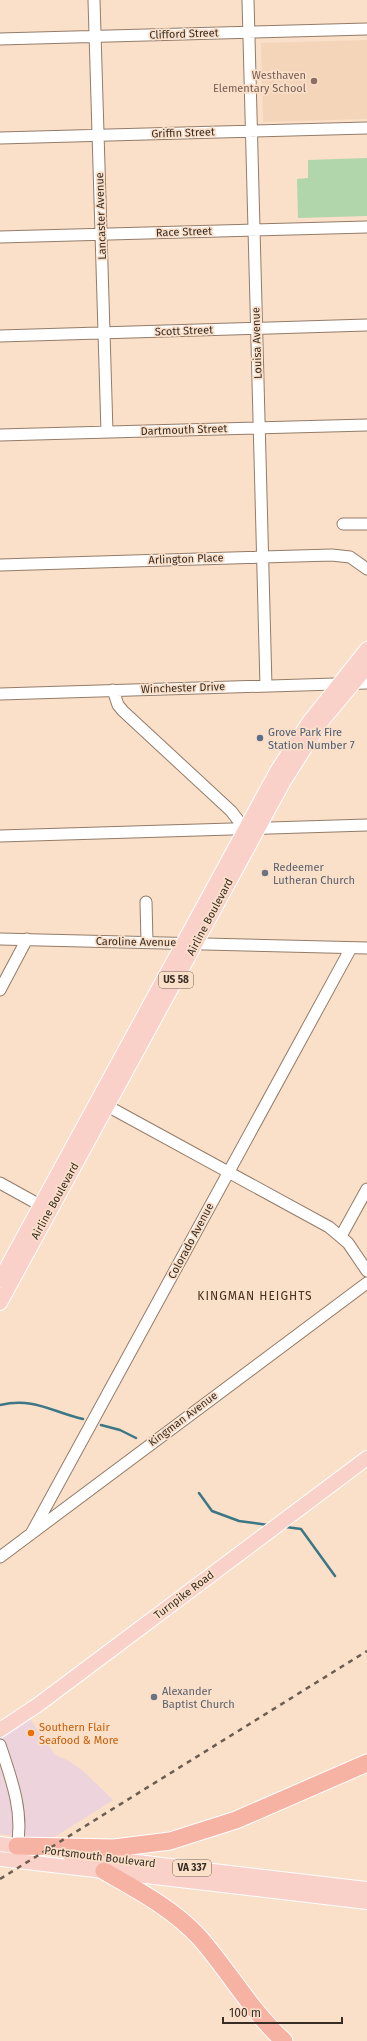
<svg xmlns="http://www.w3.org/2000/svg" width="367" height="2041" font-family="'Fira Sans',sans-serif">
  <style>
    .commercial { fill: #ecd3dc }
    .built { fill: #f5d5b9 }
    .green { fill: #b1d6ac }
    .lines { fill: none; stroke-linecap: round; stroke-linejoin: round }
    .stream { stroke: #3b7785; stroke-width: 2.5 }
    .minor-casing { stroke: #947c68; stroke-width: 13 }
    .major-casing { stroke: #fff; stroke-width: 16 }
    .highway-casing { stroke: #fff; stroke-width: 19 }
    .minor { stroke: #fff; stroke-width: 11 }
    .major { stroke: #fad1c8; stroke-width: 14 }
    .highway { stroke: #f6b3a4; stroke-width: 17 }
    .rail { stroke: #6c5d51; stroke-width: 2.5; stroke-dasharray: 5 5; stroke-linecap: butt }
    .education-dot { fill: #8d6e63; stroke: #fadfc9; stroke-width: 1.5 }
    .service-dot { fill: #5c6f8a; stroke: #fadfc9; stroke-width: 1.5 }
    .worship-dot { fill: #6b7280; stroke: #fadfc9; stroke-width: 1.5 }
    .food-dot { fill: #e8710a; stroke: #fadfc9; stroke-width: 1.5 }
    .labels { text-anchor: middle; dominant-baseline: central; stroke-width: 3.5; stroke-linejoin: round; paint-order: stroke }
    .shield { fill: #fadfc9; stroke: #726256; stroke-width: 1 }
    .shield-label { font-size: 10px; font-weight: bold; fill: #372d24 }
    .street-label { font-size: 11px; fill: #372d24; stroke: #fadfc9 }
    .education-label { font-size: 11px; fill: #785e54; stroke: #fadfc9; text-anchor: end }
    .service-label { font-size: 11px; fill: #4e5e75; stroke: #fadfc9; text-anchor: start }
    .worship-label { font-size: 11px; fill: #5b616d; stroke: #fadfc9; text-anchor: start }
    .food-label { font-size: 11px; fill: #c56008; stroke: #fadfc9; text-anchor: start }
    .neighbourhood-label { font-size: 12px; letter-spacing: 1px; fill: #44301e; stroke: #fadfc9 }
  </style>
  <rect width="100%" height="100%" fill="#fadfc9"/>
  <path class="commercial" d="M30 1719 55 1755 69 1761 83 1771 113 1800 48 1841 0 1834V1736Z"/>
  <path class="built" d="M367 40V119L263 122 261 43Z"/>
  <path class="green" d="M367 158V216L298 218 297 179 308 178V160Z"/>
  <g class="lines">
    <path class="stream" d="M0 1405C34 1397 52 1412 83 1419
      M101 1425 120 1430 136 1438
      M199 1493 212 1511 239 1521 268 1525
      M286 1527 301 1529 335 1576"/>
    <defs>
      <path id="minor" d="M94 0 107 432
        M248 0 266 686
        M0 39 367 29
        M0 138 367 128
        M0 237 367 227
        M0 336 367 325
        M0 435 367 425
        M343 524H367
        M0 565 332 555 350 557 367 569
        M113 690 118 705 123 711 231 811 245 829
        M0 694 367 683
        M0 836 367 825
        M146 902 147 942
        M0 939 367 948
        M0 990 27 939
        M100 1102 329 1227 348 1243 367 1271
        M0 1183 47 1209
        M341 1236 367 1189
        M31 1534 351 948
        M0 1557 367 1283
        M0 1745C11 1778 24 1812 17 1846"/>
      <path id="major" d="M0 1280 277 771 309 722 367 649
        M0 1303 284 781 322 721 367 667
        M0 1730 39 1704 367 1458
        M0 1844 27 1848
        M69 1854 367 1889
        M0 1859 367 1902"/>
      <path id="highway" d="M17 1846 114 1848 170 1841 236 1820 367 1763
        M104 1871C137 1890 172 1908 199 1937 229 1971 251 2011 284 2041"/>
    </defs>
    <use href="#minor" class="minor-casing"/>
    <use href="#major" class="major-casing"/>
    <use href="#highway" class="highway-casing"/>
    <use href="#minor" class="minor"/>
    <use href="#major" class="major"/>
    <use href="#highway" class="highway"/>
    <path class="rail" d="M0 1879 367 1651"/>
  </g>
  <circle class="education-dot" cx="314" cy="81" r="4"/>
  <circle class="service-dot" cx="260" cy="738" r="4"/>
  <g class="worship-dot">
    <circle cx="265" cy="873" r="4"/>
    <circle cx="154" cy="1697" r="4"/>
  </g>
  <circle class="food-dot" cx="31" cy="1733" r="4"/>
  <g class="labels">
    <g class="shield">
      <rect x="159" y="972" width="34" height="16" rx="3"/>
      <rect x="173" y="1860" width="38" height="16" rx="3"/>
    </g>
    <g class="shield-label">
      <text x="176" y="980">US 58</text>
      <text x="192" y="1868">VA 337</text>
    </g>
    <g class="street-label">
      <text transform="translate(184 34) rotate(-2)">Clifford Street</text>
      <text transform="translate(183 133) rotate(-2)">Griffin Street</text>
      <text transform="translate(101 216) rotate(-92)">Lancaster Avenue</text>
      <text transform="translate(184 232) rotate(-2)">Race Street</text>
      <text transform="translate(184 331) rotate(-2)">Scott Street</text>
      <text transform="translate(257 343) rotate(-92)">Louisa Avenue</text>
      <text transform="translate(184 430) rotate(-2)">Dartmouth Street</text>
      <text transform="translate(186 559) rotate(-2)">Arlington Place</text>
      <text transform="translate(183 688) rotate(-2)">Winchester Drive</text>
      <text transform="translate(210 917) rotate(-62)">Airline Boulevard</text>
      <text transform="translate(136 942) rotate(1)">Caroline Avenue</text>
      <text transform="translate(55 1201) rotate(-61)">Airline Boulevard</text>
      <text transform="translate(191 1241) rotate(-62)">Colorado Avenue</text>
      <text transform="translate(183 1419) rotate(-37)">Kingman Avenue</text>
      <text transform="translate(184 1595) rotate(-37)">Turnpike Road</text>
      <text transform="translate(100 1857) rotate(7)">Portsmouth Boulevard</text>
    </g>
    <g class="education-label">
      <text x="306" y="75">Westhaven<tspan x="306" dy="13">Elementary School</tspan></text>
    </g>
    <g class="service-label">
      <text x="268" y="732">Grove Park Fire<tspan x="268" dy="13">Station Number 7</tspan></text>
    </g>
    <g class="worship-label">
      <text x="273" y="867">Redeemer<tspan x="273" dy="13">Lutheran Church</tspan></text>
      <text x="162" y="1691">Alexander<tspan x="162" dy="13">Baptist Church</tspan></text>
    </g>
    <g class="food-label">
      <text x="39" y="1727">Southern Flair<tspan x="39" dy="13">Seafood &amp; More</tspan></text>
    </g>
    <g class="neighbourhood-label">
      <text x="255" y="1296">KINGMAN HEIGHTS</text>
    </g>
  </g>
  <path d="M223 2017v6h119v-6" fill="none" stroke="#372d24" stroke-width="2"/>
  <text x="229" y="2017" font-size="12" fill="#372d24" stroke="#fadfc9" stroke-width="3" paint-order="stroke">100 m</text>
</svg>
